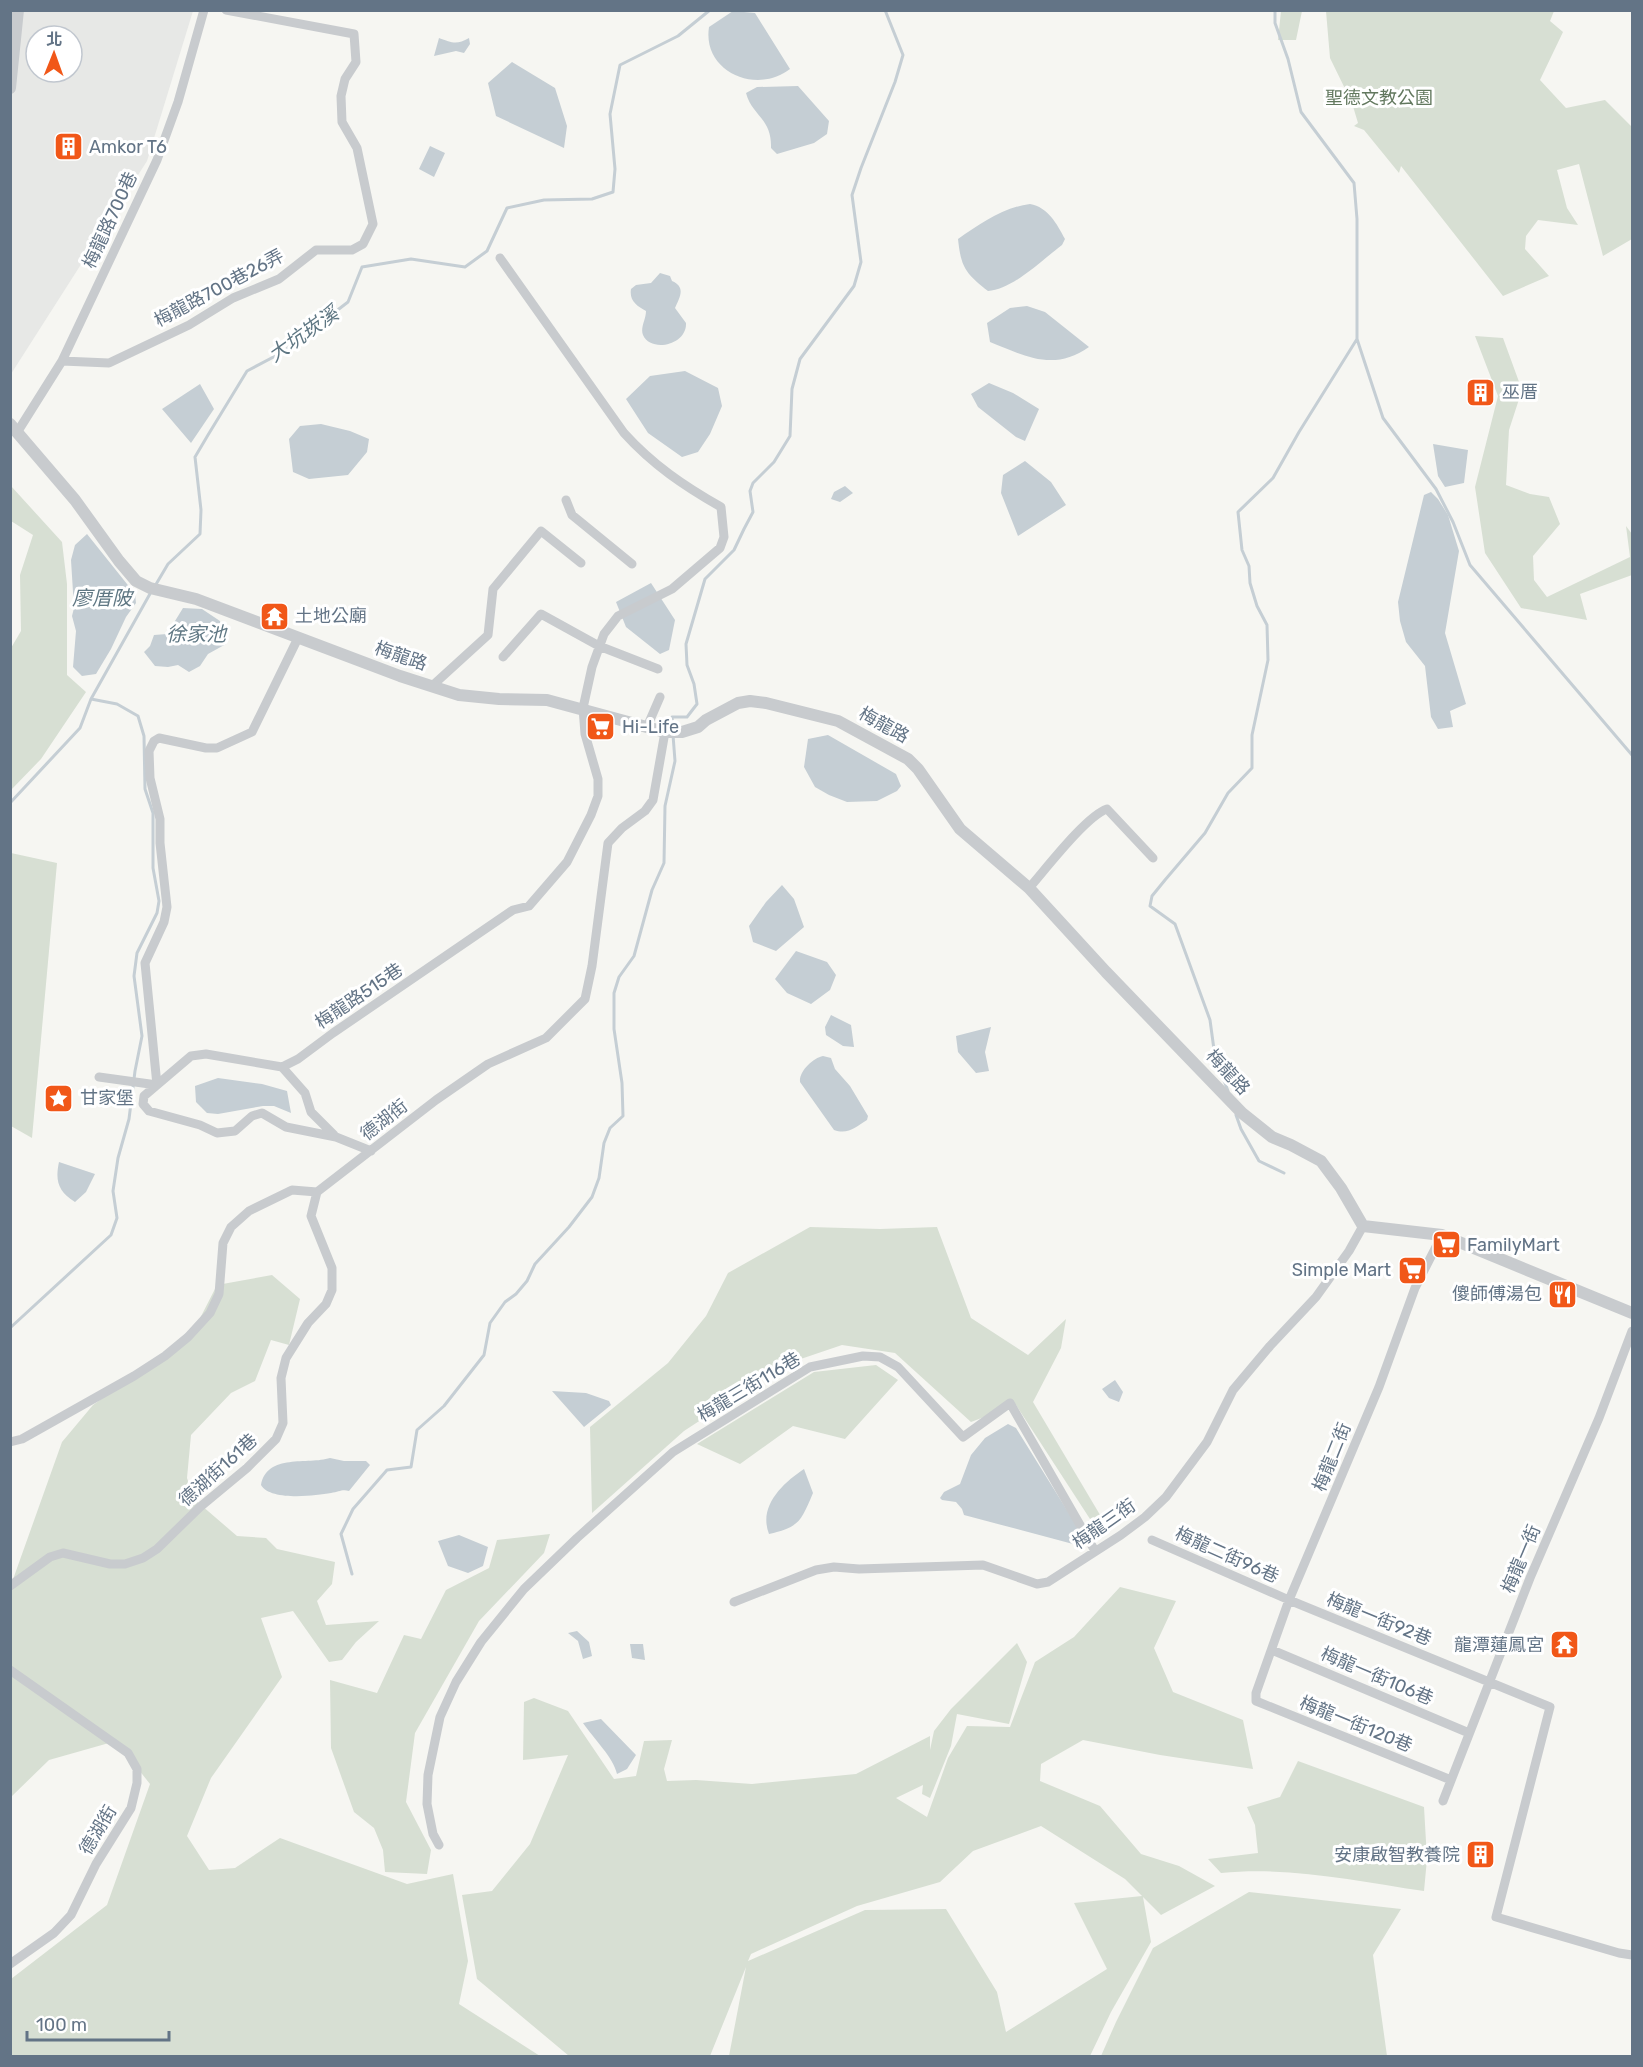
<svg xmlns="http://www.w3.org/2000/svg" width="1643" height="2067" font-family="Rubik,'Noto Sans TC',sans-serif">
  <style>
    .built { fill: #e7e8e6; fill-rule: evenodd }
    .green { fill: #d7dfd3; fill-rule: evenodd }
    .water { fill: #c5ced4 }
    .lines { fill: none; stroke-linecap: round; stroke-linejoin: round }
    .stream { stroke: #c5ced4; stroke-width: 3 }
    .minor { stroke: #c8cbce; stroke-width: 9 }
    .tertiary { stroke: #c8cbce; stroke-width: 12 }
    .labels { text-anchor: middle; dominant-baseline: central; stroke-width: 6; stroke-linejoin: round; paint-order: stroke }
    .park-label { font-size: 18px; fill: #62785e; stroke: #fff }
    .poi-label { font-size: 18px; fill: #637486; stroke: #fff; text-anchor: start }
    .street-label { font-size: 18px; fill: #637486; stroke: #fff }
    .water-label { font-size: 20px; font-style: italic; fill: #5f7783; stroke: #fff }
  </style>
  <rect width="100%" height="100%" fill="#f6f6f2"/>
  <path class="built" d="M11 11H193L147 161 11 374ZM36 36H72V72H36Z"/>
  <path class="green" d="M1281 11H1302L1296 40H1278Z
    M1326 11H1554L1550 21 1563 32 1540 80 1566 108 1605 100 1632 127V239L1603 256 1579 164 1557 170 1567 208 1578 225 1538 220 1526 236 1525 249 1549 276 1503 296 1401 166 1399 173 1364 130 1354 126 1358 123 1352 103 1330 58Z
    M1475 336 1503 338 1522 390 1509 430 1506 485 1530 494 1549 497 1560 524 1533 556 1534 580 1547 597 1630 557 1626 526 1632 534V575L1580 594 1587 620 1521 608 1485 553 1475 487 1498 396Z
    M11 486 62 542 67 584V675L86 692 41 759 11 790V648L21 631 20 575 33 535 11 521Z
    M11 853 57 863 32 1138 11 1126Z
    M810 1227 880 1229 937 1227 971 1318 1028 1355 1066 1319 1061 1348 1033 1402 1109 1530 1090 1519 1016 1405 971 1422 895 1353 842 1345 786 1364 684 1431 592 1513 590 1427 668 1363 706 1316 728 1273Z
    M272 1275 300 1299 289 1345 271 1340 255 1381 231 1393 191 1435 187 1478 194 1499 237 1536 266 1538 277 1549 335 1562 332 1584 317 1601 326 1625 379 1621 356 1642 342 1660 329 1662 293 1611 261 1618 282 1677 211 1778 187 1836 209 1870 235 1868 280 1838 407 1884 453 1874 468 1961 459 2004 540 2056H11V1979L107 1905 150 1784 116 1741 49 1760 11 1797V1585L62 1442 93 1405 192 1334 217 1285Z
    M876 1365 898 1380 845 1439 793 1426 740 1464 697 1444 814 1372Z
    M550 1534 544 1553 479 1621 415 1733 406 1802 431 1850 427 1874 385 1872 383 1850 374 1828 354 1812 331 1748 330 1680 377 1693 404 1635 421 1639 446 1590 489 1568 497 1540Z
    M1120 1587 1176 1601 1154 1648 1173 1692 1243 1720 1253 1769 1160 1755 1083 1740 1041 1764 1040 1781 1100 1806 1141 1854 1179 1866 1215 1886 1161 1915 1143 1897 1151 1942 1111 2012 1090 2056H729L746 1967 710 2056H569L477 1979 462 1895 492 1891 530 1844 568 1755 523 1760 524 1702 534 1698 568 1711 614 1779 636 1776 644 1741 672 1740 664 1769 667 1781 696 1780 752 1784 856 1774 930 1736V1750L934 1731 951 1709 1017 1643 1027 1662 1009 1724 957 1714 951 1746 930 1798 922 1794 923 1785 896 1798 927 1817 948 1758 967 1726 1010 1727 1035 1662 1074 1637ZM1041 1826 1125 1879 1142 1896 1074 1903 1107 1969 1006 2032 997 1992 946 1909 865 1910 748 1961 751 1954 857 1906 940 1882 973 1851Z
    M1298 1761 1424 1807 1427 1859 1424 1891C1357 1881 1289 1866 1221 1873L1208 1859 1258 1853 1255 1825 1247 1807 1280 1797Z
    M1249 1892 1401 1909 1373 1955 1387 2056H1101L1116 2022 1153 1948Z"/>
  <path class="water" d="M733 11 755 13 790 69C757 95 702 72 709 27Z
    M439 38C452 43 457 45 469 38L470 44 464 53 456 51 434 56Z
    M512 62 555 88 567 126 564 148 496 116 488 83Z
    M798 86 829 121 827 134 814 143 777 154 771 148C772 118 752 116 746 93L757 87Z
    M430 146 445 153 434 177 419 169Z
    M1030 204C1048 207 1057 224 1065 239L1062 245C1042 260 1012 290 988 291 965 273 961 267 958 239 980 224 1004 207 1030 204Z
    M660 273 670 276 672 281C686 287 680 297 675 308L686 323C687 345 651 353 643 335 640 328 646 319 646 311 637 306 629 301 631 289L636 285 651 283Z
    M1027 306 1045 312 1089 347C1054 372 1025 356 990 342L987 323 1010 308Z
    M685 371 718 388 722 406 710 434 698 452 682 457 648 433 626 399 650 376Z
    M989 383 1013 393 1039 409 1025 441 1016 437 978 407 971 394Z
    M200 384 214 409 191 443 162 409Z
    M321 424 350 431 369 439 367 452 348 475 309 479 293 472 289 439 300 426Z
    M1433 444 1468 450 1464 483 1445 487 1438 476Z
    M1025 461 1051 482 1066 505 1018 536 1001 493 1003 475Z
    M845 486 853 493 840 502 831 499 834 492Z
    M1431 492 1438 499 1448 515 1459 551 1445 633 1466 704 1450 711 1453 727 1438 729 1431 717 1425 666 1406 642 1400 621 1398 602 1424 495Z
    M87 534 135 594 136 603 126 617 111 649 96 674 82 676 73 667 76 631 72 616 74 608 71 560 75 545Z
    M651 583 675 620 669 650 660 654 626 627 616 602Z
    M183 608 202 609 220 621 226 644 208 654 200 666 189 672 178 665 168 667 155 666 144 652 150 646 154 635 167 634Z
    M828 735 896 774 901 786 897 791 877 801 847 802 829 795 815 787 804 767 808 739Z
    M782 885 794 899 804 927 776 951 753 942 749 926 766 902Z
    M796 951 827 962 836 975 830 990 811 1004 787 993 775 979Z
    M831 1015 851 1025 854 1047 843 1046 826 1035 825 1027Z
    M991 1027 985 1052 989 1071 976 1073 958 1052 956 1036Z
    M823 1056 831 1058 835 1069 850 1086 868 1116 867 1120C856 1127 848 1135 834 1130L800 1082C799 1071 813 1058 823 1056Z
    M218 1078 262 1084 287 1091 291 1113 274 1106H263L218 1114 207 1113 196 1102 195 1086Z
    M59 1162 95 1174 86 1192 75 1202C58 1191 55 1181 59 1162Z
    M1115 1380 1123 1392 1119 1402 1109 1398 1102 1389Z
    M552 1391 586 1393 609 1401 611 1405 584 1427Z
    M1008 1424 1016 1428 1083 1536 1080 1542 1073 1544 964 1515 962 1509 956 1502 942 1500 940 1498 944 1492 960 1484 971 1455 985 1438Z
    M330 1458 344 1461H366L370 1465 349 1491C342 1489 339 1492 331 1493 314 1496 270 1501 261 1485 267 1453 308 1465 330 1458Z
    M804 1469 813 1493C801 1521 800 1527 769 1534 758 1506 783 1483 804 1469Z
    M459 1535 488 1547 483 1566 468 1573 448 1566 438 1541Z
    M577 1631 589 1642 592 1656 583 1659 578 1641 568 1633Z
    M630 1644H643L645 1660 632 1658Z
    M601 1719 636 1755 627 1769 617 1774C613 1757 594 1739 583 1723Z"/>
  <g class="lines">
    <path class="stream" d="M1275 10V23L1288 59 1301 112 1354 183 1357 219V339L1383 418 1436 489 1453 522 1470 565 1632 755
      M155 586 168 564 200 534 201 510 195 457 208 435 247 371 283 352 348 302 362 267 411 259 465 267 487 251 507 208 544 200 592 199 613 192 615 169 610 114 620 65 678 36 710 10
      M673 729 672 717H687L697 704 694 684 687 665 686 644 705 579 734 550 744 529 753 512 750 491 753 483 774 462 790 436 792 389 800 359 854 286 861 262 852 195 861 168 895 82 903 55 885 10
      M10 803 80 728 91 699 151 592
      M1228 1091 1215 1057 1210 1020 1175 924 1150 906 1152 896 1165 880 1205 833 1228 793 1252 768V735L1268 660 1267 625 1257 606 1250 583 1249 566 1242 550 1238 512 1273 478 1299 432 1357 339
      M1236 1115 1241 1129 1259 1161 1284 1173
      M10 1328 111 1235 117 1218 113 1191 118 1158 129 1119 135 1071 142 1036 134 976 137 953 157 913 159 901 153 868V813L145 789 144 736 138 716 117 704 91 699
      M352 1574 341 1534 353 1509 387 1470 411 1467 417 1430 444 1406 484 1355 490 1323 505 1302 516 1294 527 1281 535 1264 569 1227 592 1197 599 1178 604 1143 610 1128 623 1116 622 1083 614 1029V993L619 977 634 956 652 890 664 863 665 806 675 761 673 735"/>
    <path class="minor" d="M62 361 109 363 189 325 233 298 279 279 316 250H352L363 244 373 224 357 148 342 122 341 96 345 79 356 62 354 34 226 10
      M18 431 62 361 157 160 178 102 204 10
      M566 500 572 515 632 564
      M503 657 541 614 599 646 658 669
      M432 686 488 635 493 589 541 531 581 563
      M647 727 660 697
      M1029 888C1045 870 1086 816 1107 809L1153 858
      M282 1067 305 1093 311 1112 334 1135
      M99 1077 157 1085 145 963 164 922 167 907 160 843V819L150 778 149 751 154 741 159 738 206 748H217L252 732 298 638
      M371 1151 336 1137 286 1127 262 1113 252 1116 235 1131 217 1133 200 1125 149 1111 143 1104 144 1096 191 1056 206 1054 282 1067 298 1059 333 1033 513 910 529 906 567 862 591 815 598 796V779L585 734 583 708 592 667 604 634 618 616 672 589 720 548 724 537 721 507C684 486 653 465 624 433L500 258
      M1442 1235 1415 1288 1379 1387 1289 1600 1256 1693V1701L1451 1780
      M10 1442 22 1439 134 1376 165 1356 188 1337 210 1313 219 1294 223 1243 231 1227 249 1211 292 1190 317 1192 436 1100 488 1064 546 1038 585 999 592 966 608 843 622 828 645 811 653 800 665 732
      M1152 1540 1289 1600 1550 1707 1496 1917 1619 1953 1632 1955
      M10 1586 50 1557 63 1553 110 1564H125L143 1558 157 1549 200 1507 247 1468 276 1439 283 1423 281 1378 286 1358 308 1323 326 1304 332 1290V1268L311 1216 317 1192
      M734 1602 816 1570 834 1567 859 1569 983 1565 1037 1584 1048 1582 1121 1535 1145 1517 1166 1497 1207 1442 1233 1390 1270 1346 1316 1297 1349 1251 1363 1226
      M1272 1650 1469 1733
      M10 1670 128 1753 137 1769V1783L131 1808 96 1864 71 1915 54 1933 10 1964
      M1443 1801 1530 1578 1599 1418 1632 1331
      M439 1845 433 1834 427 1804 428 1775 440 1717 456 1682 481 1642 524 1589 577 1538 673 1452 810 1367 863 1356 880 1357 898 1367 963 1437 1010 1403 1095 1551"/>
    <path class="tertiary" d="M10 88 18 10
      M10 424 75 500 119 561 136 581 150 588 196 599 400 676 459 695 499 699 547 700 665 732H682L698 727 706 720 738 703 750 701 766 703 838 721 908 759 918 769 960 829 1029 888 1106 972 1242 1113 1272 1137 1291 1145 1321 1161 1341 1188 1363 1226 1442 1235 1632 1313"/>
  </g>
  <defs>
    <symbol id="building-square" viewBox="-11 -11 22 22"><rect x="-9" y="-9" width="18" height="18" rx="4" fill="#f15718" stroke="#fff"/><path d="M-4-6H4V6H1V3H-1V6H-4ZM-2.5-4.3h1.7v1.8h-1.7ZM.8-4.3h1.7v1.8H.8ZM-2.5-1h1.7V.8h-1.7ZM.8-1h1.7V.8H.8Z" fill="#fff"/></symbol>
    <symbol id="temple-square" viewBox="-11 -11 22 22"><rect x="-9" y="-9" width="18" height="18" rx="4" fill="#f15718" stroke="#fff"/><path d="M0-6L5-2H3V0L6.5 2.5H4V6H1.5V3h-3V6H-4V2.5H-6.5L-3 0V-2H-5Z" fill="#fff"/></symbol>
    <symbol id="supermarket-square" viewBox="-11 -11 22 22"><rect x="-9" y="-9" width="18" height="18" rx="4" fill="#f15718" stroke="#fff"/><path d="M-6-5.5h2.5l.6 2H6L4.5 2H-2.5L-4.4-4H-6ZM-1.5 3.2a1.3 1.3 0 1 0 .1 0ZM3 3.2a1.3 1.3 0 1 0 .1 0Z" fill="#fff"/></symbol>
    <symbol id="sight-square" viewBox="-11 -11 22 22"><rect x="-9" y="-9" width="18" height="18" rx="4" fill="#f15718" stroke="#fff"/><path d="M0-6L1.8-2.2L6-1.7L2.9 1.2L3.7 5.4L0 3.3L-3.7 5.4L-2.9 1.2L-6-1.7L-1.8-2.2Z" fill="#fff"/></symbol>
    <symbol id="restaurant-square" viewBox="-11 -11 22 22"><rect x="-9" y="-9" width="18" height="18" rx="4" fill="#f15718" stroke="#fff"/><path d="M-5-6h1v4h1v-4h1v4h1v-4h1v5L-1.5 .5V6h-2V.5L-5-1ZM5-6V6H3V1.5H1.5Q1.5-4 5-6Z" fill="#fff"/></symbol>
  </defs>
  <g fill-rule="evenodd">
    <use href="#building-square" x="52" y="130" width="33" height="33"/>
    <use href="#building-square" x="1464" y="376" width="33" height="33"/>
    <use href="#temple-square" x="258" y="600" width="33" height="33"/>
    <use href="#supermarket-square" x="584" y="710" width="33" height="33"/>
    <use href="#sight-square" x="42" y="1082" width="33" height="33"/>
    <use href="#supermarket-square" x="1430" y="1228" width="33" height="33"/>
    <use href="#supermarket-square" x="1396" y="1254" width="33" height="33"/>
    <use href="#restaurant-square" x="1546" y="1278" width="33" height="33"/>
    <use href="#temple-square" x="1548" y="1628" width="33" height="33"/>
    <use href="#building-square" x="1464" y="1838" width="33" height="33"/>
  </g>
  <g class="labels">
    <g class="park-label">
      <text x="1379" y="98">聖德文教公園</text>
    </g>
    <g class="poi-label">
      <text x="89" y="147">Amkor T6</text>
      <text x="1502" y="392">巫厝</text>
      <text x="295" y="616">土地公廟</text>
      <text x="622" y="727">Hi-Life</text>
      <text x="80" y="1098">甘家堡</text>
      <text x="1467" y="1245">FamilyMart</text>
      <text x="1391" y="1270" text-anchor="end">Simple Mart</text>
      <text x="1542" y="1294" text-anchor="end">傻師傅湯包</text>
      <text x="1544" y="1645" text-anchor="end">龍潭蓮鳳宮</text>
      <text x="1460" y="1855" text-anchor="end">安康啟智教養院</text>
    </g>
    <g class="street-label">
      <text transform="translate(110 220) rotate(-65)">梅龍路700巷</text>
      <text transform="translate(219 288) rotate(-28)">梅龍路700巷26弄</text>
      <text transform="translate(401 656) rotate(19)">梅龍路</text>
      <text transform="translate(884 725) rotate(29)">梅龍路</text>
      <text transform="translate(359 996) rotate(-34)">梅龍路515巷</text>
      <text transform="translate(1228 1072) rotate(47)">梅龍路</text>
      <text transform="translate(384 1120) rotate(-38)">德湖街</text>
      <text transform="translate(749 1387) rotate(-31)">梅龍三街116巷</text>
      <text transform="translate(1332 1457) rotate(-68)">梅龍二街</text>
      <text transform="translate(218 1470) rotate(-42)">德湖街161巷</text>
      <text transform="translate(1104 1524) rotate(-35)">梅龍三街</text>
      <text transform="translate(1227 1555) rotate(24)">梅龍二街96巷</text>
      <text transform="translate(1521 1559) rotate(-67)">梅龍一街</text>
      <text transform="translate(1379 1619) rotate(22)">梅龍一街92巷</text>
      <text transform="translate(1377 1676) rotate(23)">梅龍一街106巷</text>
      <text transform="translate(1356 1724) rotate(22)">梅龍一街120巷</text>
      <text transform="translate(98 1830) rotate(-59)">德湖街</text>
    </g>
    <g class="water-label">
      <text transform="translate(303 334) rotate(-35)">大坑崁溪</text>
      <text x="102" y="598">廖厝陂</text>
      <text x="196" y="634">徐家池</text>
    </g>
  </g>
  <rect width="1643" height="2067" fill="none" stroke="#637486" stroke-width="24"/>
  <g transform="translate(54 54) rotate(1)"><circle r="28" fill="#ffffff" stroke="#c1c7cf" stroke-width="1.5"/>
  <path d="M0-4.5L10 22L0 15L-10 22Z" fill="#f15718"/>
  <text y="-9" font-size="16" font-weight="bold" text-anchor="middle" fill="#637486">北</text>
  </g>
  <path d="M27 2031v9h142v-9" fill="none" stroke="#637486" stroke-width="3"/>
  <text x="36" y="2031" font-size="18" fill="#637486" stroke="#ffffff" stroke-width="4.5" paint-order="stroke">100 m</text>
</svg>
